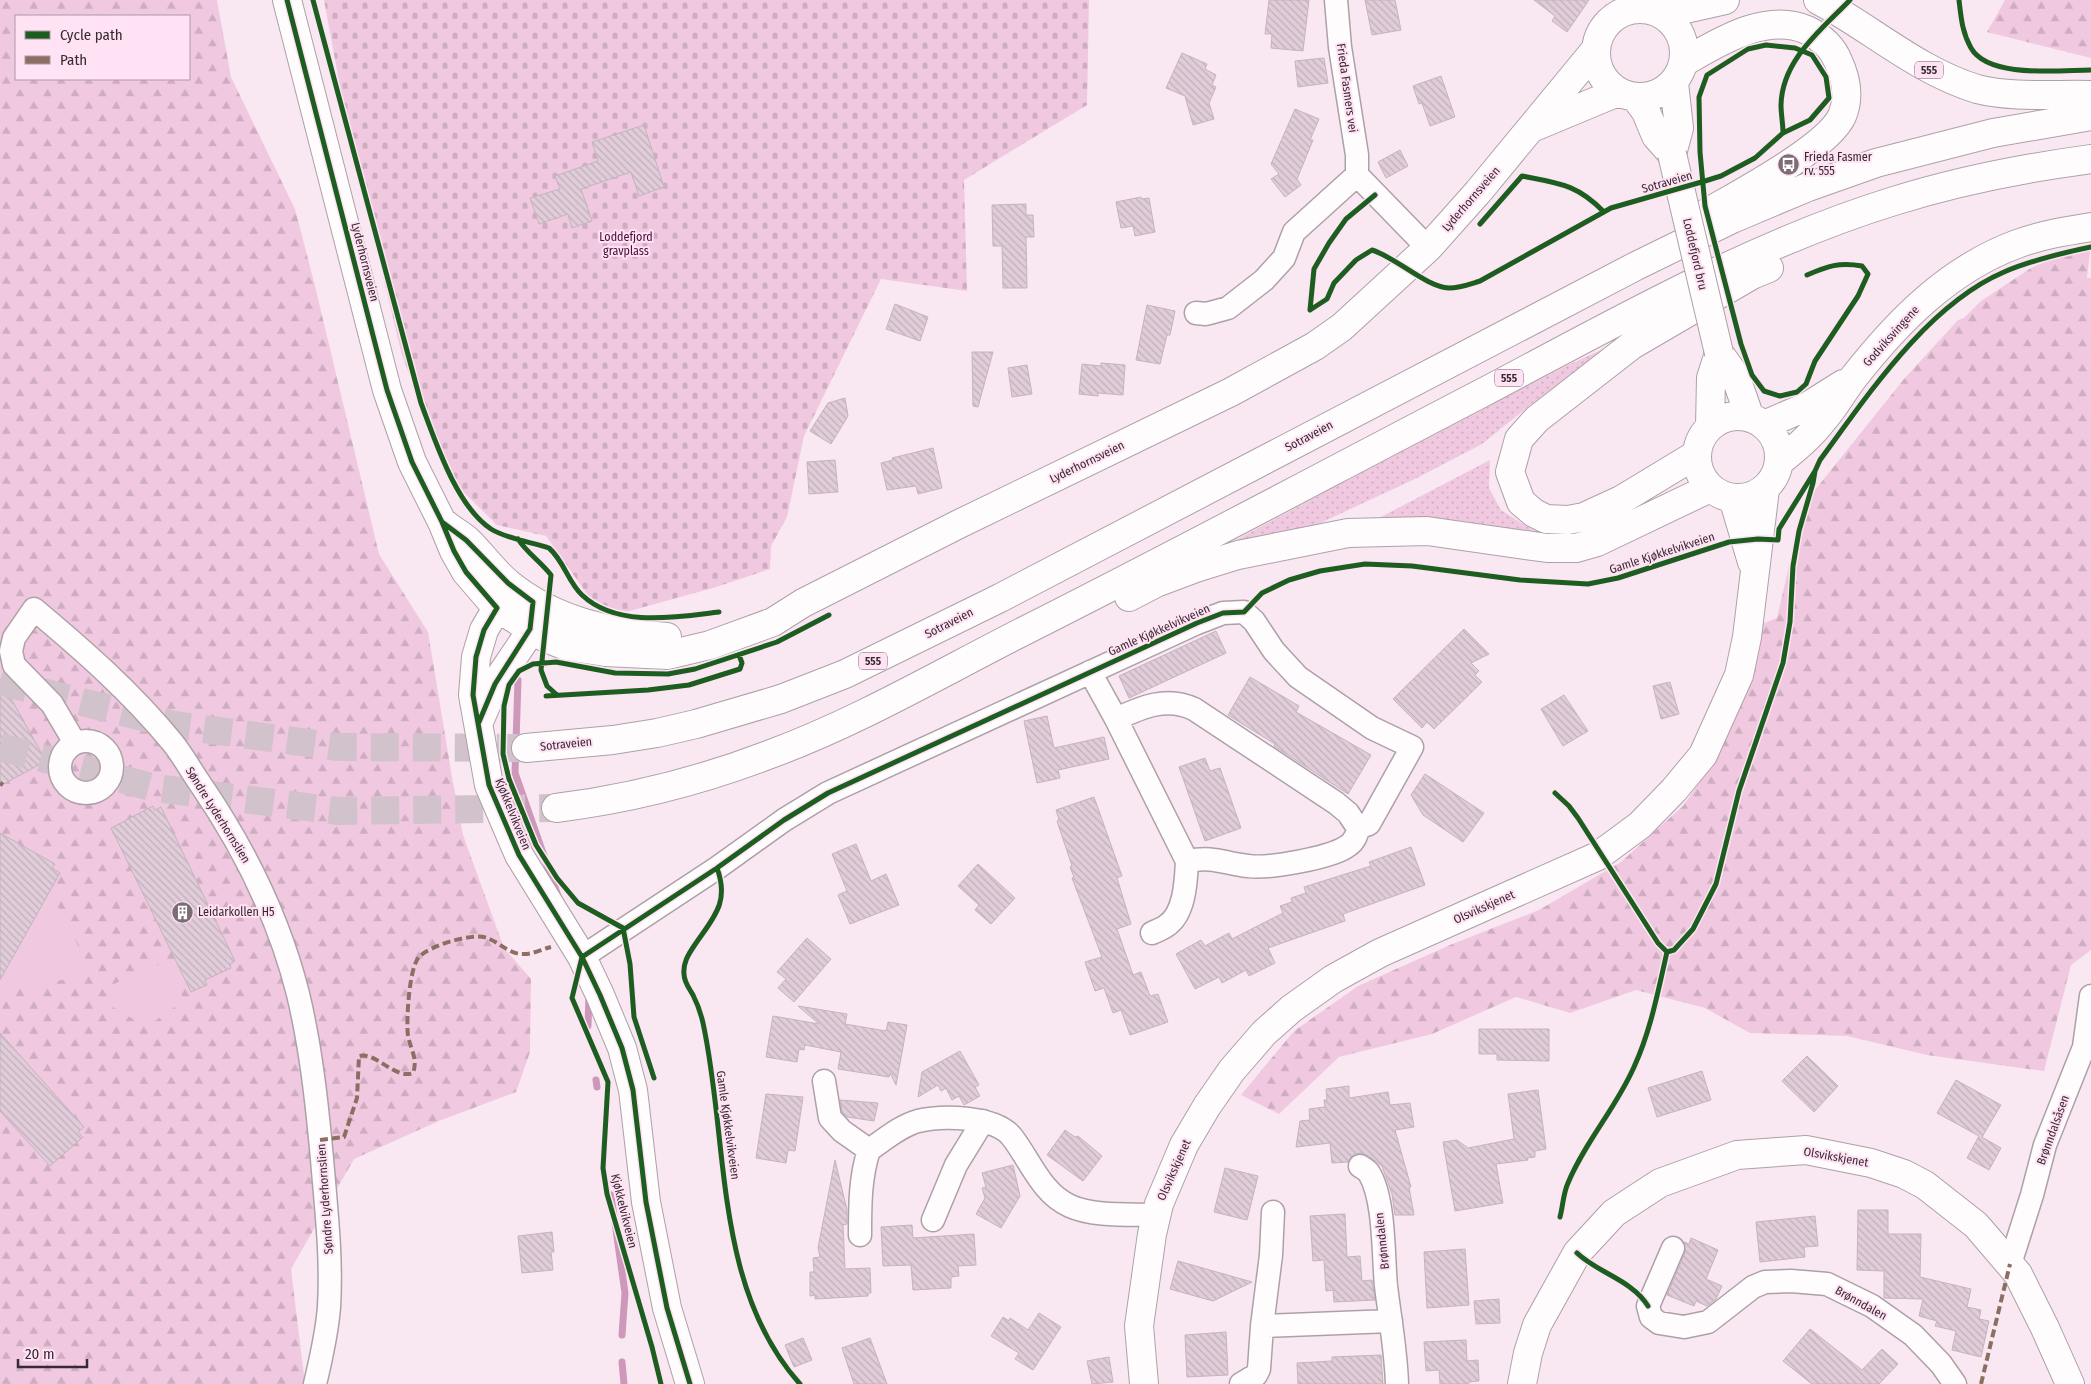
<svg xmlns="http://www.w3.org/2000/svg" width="2091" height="1384" font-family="'Fira Sans Condensed',sans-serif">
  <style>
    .grass { fill: url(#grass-dots) }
    .forest { fill: url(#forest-firs); fill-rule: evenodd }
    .cemetery { fill: url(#cemetery-stones) }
    .park { fill: #f0c9e0 }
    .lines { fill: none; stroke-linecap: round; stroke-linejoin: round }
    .stream { stroke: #cd98b9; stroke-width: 7 }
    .building { fill: url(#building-back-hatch); stroke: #c3b4bd }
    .motorway-tunnel { stroke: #d2c2cc; stroke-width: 28; stroke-dasharray: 28 14; stroke-linecap: butt }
    .minor-casing { stroke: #aea0a8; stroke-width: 25 }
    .secondary-casing { stroke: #aea0a8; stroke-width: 30 }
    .motorway-casing { stroke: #aea0a8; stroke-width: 30 }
    .minor { stroke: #fefcfd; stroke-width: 22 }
    .secondary { stroke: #fefcfd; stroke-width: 28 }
    .motorway { stroke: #fefcfd; stroke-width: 28 }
    .secondary-bridge-casing { stroke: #aea0a8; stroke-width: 30; stroke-linecap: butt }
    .secondary-bridge { stroke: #fefcfd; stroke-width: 28 }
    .quiet { stroke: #8d6e63; stroke-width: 4; stroke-dasharray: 8 4; stroke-linecap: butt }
    .cycleway-casing { stroke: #ffe2f3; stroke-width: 8 }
    .cycleway { stroke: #1b5e20; stroke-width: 5 }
    .labels { text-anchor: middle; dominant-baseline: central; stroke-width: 4; stroke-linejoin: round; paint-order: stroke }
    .shield { fill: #ffe2f3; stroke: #74616c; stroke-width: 1 }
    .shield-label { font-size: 11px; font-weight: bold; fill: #382a32 }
    .street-label { font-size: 12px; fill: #382a32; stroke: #ffe2f3 }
    .poi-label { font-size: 12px; fill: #382a32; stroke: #ffe2f3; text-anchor: start }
    .park-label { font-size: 12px; fill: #490c38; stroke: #ffe2f3 }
  </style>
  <defs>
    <pattern id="grass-dots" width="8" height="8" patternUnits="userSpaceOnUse" patternTransform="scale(1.25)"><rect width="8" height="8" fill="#f0c9e0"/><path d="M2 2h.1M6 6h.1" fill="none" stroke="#cfadc1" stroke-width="1.8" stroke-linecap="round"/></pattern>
    <pattern id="forest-firs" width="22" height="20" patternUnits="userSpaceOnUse" patternTransform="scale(1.25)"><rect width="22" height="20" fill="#f0c9e0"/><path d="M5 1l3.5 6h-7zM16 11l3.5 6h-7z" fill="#cfadc1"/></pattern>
    <pattern id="cemetery-stones" width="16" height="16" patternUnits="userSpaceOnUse" patternTransform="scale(1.25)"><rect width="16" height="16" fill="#f0c9e0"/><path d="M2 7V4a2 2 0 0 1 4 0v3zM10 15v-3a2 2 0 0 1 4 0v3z" fill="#cfadc1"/></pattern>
    <pattern id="building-back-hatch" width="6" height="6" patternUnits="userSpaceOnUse" patternTransform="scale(1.25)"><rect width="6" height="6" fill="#e1ccd9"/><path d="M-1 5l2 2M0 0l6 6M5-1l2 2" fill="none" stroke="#c2afbb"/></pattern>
  </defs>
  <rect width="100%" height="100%" fill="#f9e8f2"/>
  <path class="grass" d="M1608 347 1534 402 1482 444 1417 478 1316 525 1206 556 1391 457 1568 365Z
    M1490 460 1489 488 1501 510 1545 538 1463 521 1377 519Z"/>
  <path class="forest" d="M0 0H217L231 77 295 209 315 286 379 554 428 632 452 777 463 835 504 948 531 979 530 1052 516 1092 439 1121 354 1159 291 1269 305 1384H0ZM16 16H189V79H16Z
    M2005 0H2091V58L1987 32Z
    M2091 242 2087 278H2091V950L2071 965 2044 1071 1927 1055 1847 1036 1750 1033 1705 1008 1636 990 1570 1013 1516 997 1432 1034 1339 1057 1279 1114 1241 1095 1294 1031 1358 986 1450 945 1539 910 1621 862 1683 806 1719 754 1750 681 1759 625 1777 618 1803 505 1904 379 1958 320 1964 318 1981 301 2031 268Z"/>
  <path class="cemetery" d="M324 0H1089L1087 105 964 180 967 291 881 279 804 436 787 517 771 546 770 569 713 588 604 618 546 536 497 525 448 477 402 355 349 136Z"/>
  <path class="park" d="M50 891 93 975 0 990V980Z
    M151 964C172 965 176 983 184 1000L147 1027 111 1006 109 987Z"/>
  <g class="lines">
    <path class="stream" d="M518 680 515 773 558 896
      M588 1026 589 994
      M596 1080 597 1087
      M611 1195 625 1293 622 1335
      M622 1362 624 1384"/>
  </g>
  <path class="building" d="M1269 0H1309L1303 51 1271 48 1272 34H1265Z
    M1365 0H1395L1401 30 1372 35Z
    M1534 0H1589L1567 32 1552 21 1555 16Z
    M1182 53 1207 64 1205 69 1216 75 1212 85 1216 87 1209 103 1214 119 1193 125 1185 96 1166 88Z
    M1324 58 1328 83 1298 87 1295 61Z
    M1441 76 1455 117 1430 126 1422 103 1419 104 1413 86Z
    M1295 109 1319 119 1310 140H1313L1297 179 1301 185 1285 197 1271 179 1279 174 1271 164Z
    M644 125 664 187 639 196 631 172 581 189 592 221 572 228 568 214 539 224 530 198 560 189 555 176 598 161 592 142Z
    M1400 150 1408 166 1386 178 1378 162Z
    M1141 197V199L1149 198 1155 232 1135 236 1133 226 1121 228 1116 202Z
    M1026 204V215H1033L1034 237H1026L1027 288H1003L1002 246H993L992 205Z
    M895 304 928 317 920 341 886 329Z
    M1147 305 1175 311 1170 335H1167L1160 364 1136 360Z
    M972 352H993L978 407 973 406Z
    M1101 363 1125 365 1123 395 1098 393V396L1079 394 1082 364 1101 366Z
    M1027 365 1032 394 1012 397 1008 368Z
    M845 398 848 416 831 444 810 431 828 403Z
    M933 448 942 488 918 494 916 486 887 490 881 463 893 460 892 458Z
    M835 460 838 492 809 494 807 462Z
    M1464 629 1489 654 1471 663 1479 671 1475 675 1482 682 1434 729 1427 722 1422 728 1393 699Z
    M1216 631 1226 653 1129 698 1119 676Z
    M1250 677 1299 706 1296 712 1371 755 1348 794 1274 746 1275 744 1228 715Z
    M0 679 46 761 0 786Z
    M1670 682 1679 714 1661 719 1653 686Z
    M1564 695 1588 731 1563 746 1541 709Z
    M1047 716 1054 748 1104 737 1109 759 1058 770 1060 778 1037 783 1024 721Z
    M1205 758 1210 771 1220 768 1241 828 1205 841 1179 767Z
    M1425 774 1484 813 1463 842 1423 815 1411 795Z
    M1094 797 1122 876 1117 878 1131 924 1117 929 1133 975 1141 972 1150 996 1158 994 1168 1022 1130 1035 1121 1010 1113 1013 1104 988 1095 991 1085 962 1102 957 1072 878 1074 877 1070 867 1072 866 1057 821 1059 820 1056 810Z
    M153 806 155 810 161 807 235 961 230 964 231 968 205 980 207 985 191 992 111 828Z
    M0 833 55 864 52 868 60 873 0 980Z
    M856 844 871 881 886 874 899 905 850 924 838 895 847 891 832 854Z
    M1411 847 1425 885 1343 914 1345 921 1268 948 1275 963 1249 976 1246 970 1222 983 1219 977 1195 989 1176 954 1201 940 1205 946 1229 933 1232 939 1283 913 1280 906 1292 902 1291 898 1306 893 1304 887 1371 866 1369 862Z
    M978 864 1015 898 991 924 975 910 979 905 958 886Z
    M807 938 831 959 794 1002 778 988 786 979 777 972Z
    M798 1006 847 1014 845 1024 886 1031 888 1022 907 1025 896 1085 890 1073 889 1077 838 1069 841 1052 805 1045 804 1050 799 1049 797 1062 766 1057 773 1016 819 1024Z
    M1479 1029H1549V1061L1497 1060V1054H1479Z
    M0 1033 84 1127 78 1132 83 1137 50 1166 0 1111Z
    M960 1051 979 1085 975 1087 980 1096 964 1105 959 1096 952 1100 946 1088 941 1091 938 1085 918 1097 922 1072Z
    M1807 1056 1838 1086 1814 1112 1782 1081Z
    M1702 1071 1711 1100 1657 1117 1648 1088Z
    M1956 1080 2001 1105 1982 1137 2001 1148 1989 1170 1967 1158 1979 1136 1937 1113Z
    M1349 1086V1098L1388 1092 1390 1105 1410 1103 1414 1127 1395 1130 1411 1187H1409L1414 1215H1395L1392 1194 1382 1166 1367 1155 1361 1153 1354 1154 1348 1162 1332 1163 1330 1143 1296 1147 1300 1121 1310 1120 1309 1109 1325 1107 1324 1100H1327L1326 1089Z
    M1538 1090 1546 1149 1535 1151V1157L1527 1158 1528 1160 1496 1164 1503 1203 1455 1211 1443 1142 1457 1140 1468 1148 1514 1139 1508 1094Z
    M766 1094 803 1097 795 1151 788 1150 786 1163 756 1158Z
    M840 1100 878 1103 874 1121 847 1117 842 1112Z
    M1065 1130 1075 1137 1078 1136 1102 1156 1083 1181 1047 1155Z
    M835 1160 847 1210V1224L843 1225 845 1269 870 1268 871 1293H868V1296L815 1299V1295L810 1296V1272H814L813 1258 820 1257 818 1248Z
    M1013 1165 1020 1196 1001 1228 976 1214 985 1198 982 1188 986 1187 982 1173Z
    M1225 1168 1258 1176 1247 1220 1214 1212Z
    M1858 1210H1888V1234H1921L1920 1277 1971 1289 1967 1307 1981 1310 1979 1319 1989 1321 1981 1357 1952 1350 1956 1331 1935 1326 1937 1321 1919 1316 1923 1299 1884 1298V1271L1857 1270Z
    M1345 1214 1347 1257 1360 1256 1362 1281 1372 1280 1375 1300 1334 1302 1333 1290 1326 1291 1324 1260 1313 1261 1310 1216Z
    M1815 1216 1818 1246 1804 1247 1805 1257 1760 1262 1756 1222Z
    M912 1225 913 1238 974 1234 976 1265 958 1266 959 1276 951 1277V1288L913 1290 911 1265 883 1266 881 1227Z
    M552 1232 554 1252H551L553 1270 522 1273 518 1236Z
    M1691 1238 1718 1250 1706 1279 1722 1286 1716 1299 1707 1306 1696 1301 1694 1306 1667 1295 1685 1253 1684 1242 1689 1244Z
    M1465 1249 1469 1305 1427 1308 1424 1252Z
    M1178 1261 1252 1282 1213 1301 1170 1289Z
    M1499 1299 1500 1323 1476 1324 1474 1301Z
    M1039 1313 1061 1327 1033 1370 1015 1359 1019 1353 991 1336 1003 1317 1009 1321 1010 1318 1028 1330Z
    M1810 1329 1862 1370 1882 1349 1898 1364 1879 1384H1812L1783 1361Z
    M1226 1332 1228 1375 1187 1377 1185 1335Z
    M803 1338 812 1360 794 1367 785 1345Z
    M870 1338 887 1384H854L842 1348Z
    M1466 1340 1467 1361 1478 1360 1479 1381 1468 1382 1469 1384H1440L1439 1370 1426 1371 1424 1342Z
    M1381 1355 1383 1384H1298L1297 1363 1332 1361V1357Z
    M1109 1357 1113 1382 1092 1384 1087 1361Z"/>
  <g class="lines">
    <path class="motorway-tunnel" d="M0 680 14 685 174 725 338 747 526 748
      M0 747 155 788 338 811 556 808"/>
    <defs>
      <path id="minor" d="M1336 0 1340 47 1357 155V175L1428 248
        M1196 313 1206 314 1228 308 1264 280 1284 258 1294 232 1357 175
        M1090 672 1116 719 1187 861C1186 881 1185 914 1166 926 1162 929 1156 931 1152 933
        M1116 719C1142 707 1167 696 1194 709L1336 803 1348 813 1358 828C1357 836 1353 843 1346 847 1329 858 1268 869 1248 866 1223 863 1214 856 1187 861
        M60 767a26 26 0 1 1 52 0a26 26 0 1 1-52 0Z
        M75 743 52 704 14 665 11 651 14 638 34 609C83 650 131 692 172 742 182 754 190 769 199 782 243 846 279 918 298 994 311 1048 317 1104 322 1159 326 1208 332 1257 329 1307 327 1333 321 1359 315 1384
        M582 957 717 868 784 820 828 793 1197 623 1223 613 1244 612 1254 621 1274 651 1298 677 1372 728 1412 747 1369 824 1358 828
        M824 1081 830 1118 842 1131 869 1150C884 1140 900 1126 918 1121 942 1115 996 1116 1012 1137 1030 1160 1041 1193 1070 1206 1094 1217 1130 1214 1157 1215
        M1360 1166C1363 1168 1367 1170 1369 1173 1385 1199 1383 1255 1386 1286 1390 1319 1396 1351 1397 1384
        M1273 1212 1271 1255 1262 1326 1391 1321
        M933 1220 956 1165 983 1121
        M860 1235C860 1206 860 1177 869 1150
        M1673 1248 1648 1306 1651 1317 1659 1323 1684 1327 1708 1322 1753 1287 1765 1282 1791 1281 1827 1284 1872 1306 1913 1335 1941 1364 1955 1384
        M2010 1264 2032 1195 2045 1145 2084 1047 2091 996
        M1241 1384 1256 1375 1259 1369 1262 1326"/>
      <path id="secondary" d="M287 0 387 390 412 462 442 522 454 551 466 572 497 608 546 638 566 646 605 652 668 655 710 645 773 622 803 603 959 524 1231 392 1315 346 1342 327 1428 248 1478 192 1596 49
        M1596 53a44 44 0 1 1 88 0a44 44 0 1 1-88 0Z
        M1635 97 1646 112 1656 136 1672 154
        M1534 127 1618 92
        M1672 154 1679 128 1674 83
        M1719 353 1735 375 1750 418
        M1697 457a41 41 0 1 1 82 0a41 41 0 1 1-82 0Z
        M1764 425 1808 406 1843 384
        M1710 427 1711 378 1719 353
        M1779 462C1795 449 1811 436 1823 420 1835 407 1843 391 1854 377 1898 321 1949 269 2017 244 2041 235 2066 231 2091 227
        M1733 498 1752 562
        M445 524C452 530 460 534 467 540 482 554 494 572 509 584 554 621 611 633 667 637
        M497 608 484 630 476 657 473 695 489 785 519 855 582 957 600 995 622 1048 633 1090 646 1202 667 1308 690 1384
        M479 722 495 684 526 638 530 629 532 612
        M1144 1384 1139 1326 1152 1234 1159 1204 1184 1145 1207 1106 1232 1070 1264 1033 1291 1009 1333 979 1380 953 1598 856 1640 825 1674 790 1703 755 1739 675 1747 637 1765 489
        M1522 1384 1528 1353 1537 1325 1577 1253 1614 1213 1660 1183 1737 1155 1806 1150 1871 1163 1904 1174 1925 1185 1976 1225 2018 1274 2045 1328 2070 1384"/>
      <path id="motorway" d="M1818 0C1872 29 1918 71 1977 89 2011 98 2056 94 2091 95
        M1663 14 1725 0
        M1684 62C1719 42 1766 12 1807 30 1821 37 1832 46 1838 61 1846 78 1850 97 1842 116 1827 149 1731 198 1698 218
        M1697 454 1621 500 1584 517 1568 520 1546 519 1534 513 1521 502 1510 472 1519 439 1537 419 1632 345 1752 275 1769 268
        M1129 597 1156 583 1196 568 1238 555 1348 533 1427 531 1547 548H1576L1597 542 1710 488
        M526 748 613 740 657 733 696 724 781 699 845 674 1000 598 1636 266 1732 219 1808 187 1876 163 1993 133 2091 116
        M556 808C628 799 700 781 768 755 858 722 941 673 1026 630 1179 553 1330 472 1482 393 1613 324 1751 245 1894 201 1958 181 2024 168 2091 159"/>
    </defs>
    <use href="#minor" class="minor-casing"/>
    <use href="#secondary" class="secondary-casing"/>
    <use href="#motorway" class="motorway-casing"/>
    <use href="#minor" class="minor"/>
    <use href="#secondary" class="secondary"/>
    <use href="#motorway" class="motorway"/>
    <defs>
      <path id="secondary-bridge" d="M1672 154 1719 353"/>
    </defs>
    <use href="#secondary-bridge" class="secondary-bridge-casing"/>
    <use href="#secondary-bridge" class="secondary-bridge"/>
    <path class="quiet" d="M0 783 3 785
      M320 1140 344 1137 357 1098 359 1056C375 1051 395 1080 413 1073 418 1059 411 1050 408 1036 406 1022 409 967 419 957 429 946 473 932 487 938 499 942 509 954 522 954 531 955 542 949 551 947
      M1981 1384 2010 1264"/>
    <defs>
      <path id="cycleway" d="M287 0 387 390 412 462 442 522 454 551 466 572 497 608 484 630 476 657 473 695 489 785 519 855 582 957 600 995 622 1048 633 1090 646 1202 667 1308 690 1384
        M313 0 421 403C435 440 456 506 491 529 507 539 531 542 549 548 564 561 568 582 582 595 617 628 676 617 719 612
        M1959 0C1961 17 1962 32 1971 48 1989 79 2060 70 2091 70
        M1783 133C1783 124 1781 114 1781 105 1782 60 1821 30 1850 0
        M1480 224 1522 176C1558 183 1577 184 1604 212
        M1310 310 1327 299 1334 283 1356 260 1372 250C1397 258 1426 287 1449 288 1460 288 1470 284 1480 281L1611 208 1705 181 1721 176 1755 158 1783 133 1810 120 1829 98 1826 77 1812 55 1795 48 1766 45 1748 49 1707 75 1699 97 1700 152 1705 206 1741 344 1752 375 1764 391 1780 396 1797 392 1806 384 1815 361 1858 296 1868 274 1862 266C1839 262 1828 266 1807 275
        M1310 310 1314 269 1329 243 1346 219 1375 195
        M442 522 466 540 508 583 533 602 530 629 495 684 479 722
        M518 539C527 553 540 561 551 575L541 670 547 686 557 695
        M546 696 648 690 689 685 740 669 742 663 739 655
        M1555 793 1569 806 1578 818 1658 943 1667 952
        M717 868C730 903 713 918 694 946 688 955 683 963 684 974 684 982 689 988 693 995 697 1003 701 1014 703 1023 729 1142 713 1287 800 1384
        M1667 952 1674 950 1693 929 1716 884 1739 791 1783 663 1790 622 1793 566 1799 531 1813 483 1815 471 1820 460C1868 395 1927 305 2004 272 2032 260 2062 253 2091 247
        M582 957 717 868 784 820 828 793 1197 623 1223 613 1244 612 1262 593 1289 580 1320 571 1365 564 1412 566 1520 580 1588 584 1618 578 1729 542 1758 539 1778 540 1779 529 1815 471
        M582 957 572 998 608 1082 603 1168 607 1194 652 1347 661 1384
        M654 1078 634 1017 630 964 623 928 578 903 557 878 536 845 509 779 503 754 504 706 509 685 519 671 533 664 556 662 615 673 668 674 695 669 777 642 829 615
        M1560 1217C1563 1206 1563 1194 1568 1183 1585 1142 1616 1108 1634 1067 1651 1030 1658 991 1667 952
        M1577 1253C1598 1273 1632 1280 1648 1306"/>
    </defs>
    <use href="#cycleway" class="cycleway-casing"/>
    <use href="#cycleway" class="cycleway"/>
  </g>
  <defs>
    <symbol id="bus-disc" viewBox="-11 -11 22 22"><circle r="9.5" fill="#7c6c75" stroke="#ffe2f3"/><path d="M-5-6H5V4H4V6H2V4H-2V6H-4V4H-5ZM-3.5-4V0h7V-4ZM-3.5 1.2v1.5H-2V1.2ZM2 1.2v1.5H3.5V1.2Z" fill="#fff"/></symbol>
    <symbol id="building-disc" viewBox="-11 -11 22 22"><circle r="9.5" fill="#7c6c75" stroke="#ffe2f3"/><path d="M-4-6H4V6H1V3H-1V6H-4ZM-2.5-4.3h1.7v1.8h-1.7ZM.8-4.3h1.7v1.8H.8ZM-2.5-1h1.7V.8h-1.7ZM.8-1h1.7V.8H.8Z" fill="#fff"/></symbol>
  </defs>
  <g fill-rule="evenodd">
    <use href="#bus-disc" x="1776" y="152" width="25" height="25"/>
    <use href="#building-disc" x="170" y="900" width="25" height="25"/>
  </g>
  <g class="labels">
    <g class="shield">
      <rect x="1915" y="61.5" width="28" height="17" rx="4"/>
      <rect x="1495" y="369.5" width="28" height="17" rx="4"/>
      <rect x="859" y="652.5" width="28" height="17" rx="4"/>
    </g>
    <g class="shield-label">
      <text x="1929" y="70">555</text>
      <text x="1509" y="378">555</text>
      <text x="873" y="661">555</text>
    </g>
    <g class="street-label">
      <text transform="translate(1347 88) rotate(82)">Frieda Fasmers vei</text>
      <text transform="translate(1667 182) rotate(-16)">Sotraveien</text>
      <text transform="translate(1471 199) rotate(-49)">Lyderhornsveien</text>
      <text transform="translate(1695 254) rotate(77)">Loddefjord bru</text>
      <text transform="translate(365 262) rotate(76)">Lyderhornsveien</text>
      <text transform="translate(1891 336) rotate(-48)">Godviksvingene</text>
      <text transform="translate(1309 436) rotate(-28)">Sotraveien</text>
      <text transform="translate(1087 462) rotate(-26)">Lyderhornsveien</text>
      <text transform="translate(1662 553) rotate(-18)">Gamle Kjøkkelvikveien</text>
      <text transform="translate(949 623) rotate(-27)">Sotraveien</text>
      <text transform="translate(1159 630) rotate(-24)">Gamle Kjøkkelvikveien</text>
      <text transform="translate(566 744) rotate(-6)">Sotraveien</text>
      <text transform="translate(513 814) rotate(68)">Kjøkkelvikveien</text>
      <text transform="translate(218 815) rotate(58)">Søndre Lyderhornslien</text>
      <text transform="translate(1484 907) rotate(-24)">Olsvikskjenet</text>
      <text transform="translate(728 1125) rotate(82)">Gamle Kjøkkelvikveien</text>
      <text transform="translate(2053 1130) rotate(-70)">Brønndalsåsen</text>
      <text transform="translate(1836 1157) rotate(10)">Olsvikskjenet</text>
      <text transform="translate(1174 1170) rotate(-66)">Olsvikskjenet</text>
      <text transform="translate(325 1199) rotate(-94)">Søndre Lyderhornslien</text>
      <text transform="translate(624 1211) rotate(76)">Kjøkkelvikveien</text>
      <text transform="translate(1382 1241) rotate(-96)">Brønndalen</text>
      <text transform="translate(1861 1303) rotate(29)">Brønndalen</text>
    </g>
    <g class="poi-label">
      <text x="1804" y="157">Frieda Fasmer<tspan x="1804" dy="14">rv. 555</tspan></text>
      <text x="198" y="912">Leidarkollen H5</text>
    </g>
    <g class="park-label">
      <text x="626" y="237">Loddefjord<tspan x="626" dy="14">gravplass</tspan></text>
    </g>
  </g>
  <rect x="15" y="15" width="175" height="65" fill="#ffe2f3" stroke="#af98a6"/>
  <rect x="25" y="31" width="25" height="8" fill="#1b5e20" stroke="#af98a6"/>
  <text x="60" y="40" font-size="15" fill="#382a32">Cycle path</text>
  <rect x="25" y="56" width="25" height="8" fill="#8d6e63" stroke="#af98a6"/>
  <text x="60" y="65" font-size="15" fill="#382a32">Path</text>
  <path d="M18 1359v8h69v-8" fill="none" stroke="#382a32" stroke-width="2.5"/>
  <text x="25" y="1359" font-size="15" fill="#382a32" stroke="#ffe2f3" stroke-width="4" paint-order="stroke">20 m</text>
</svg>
